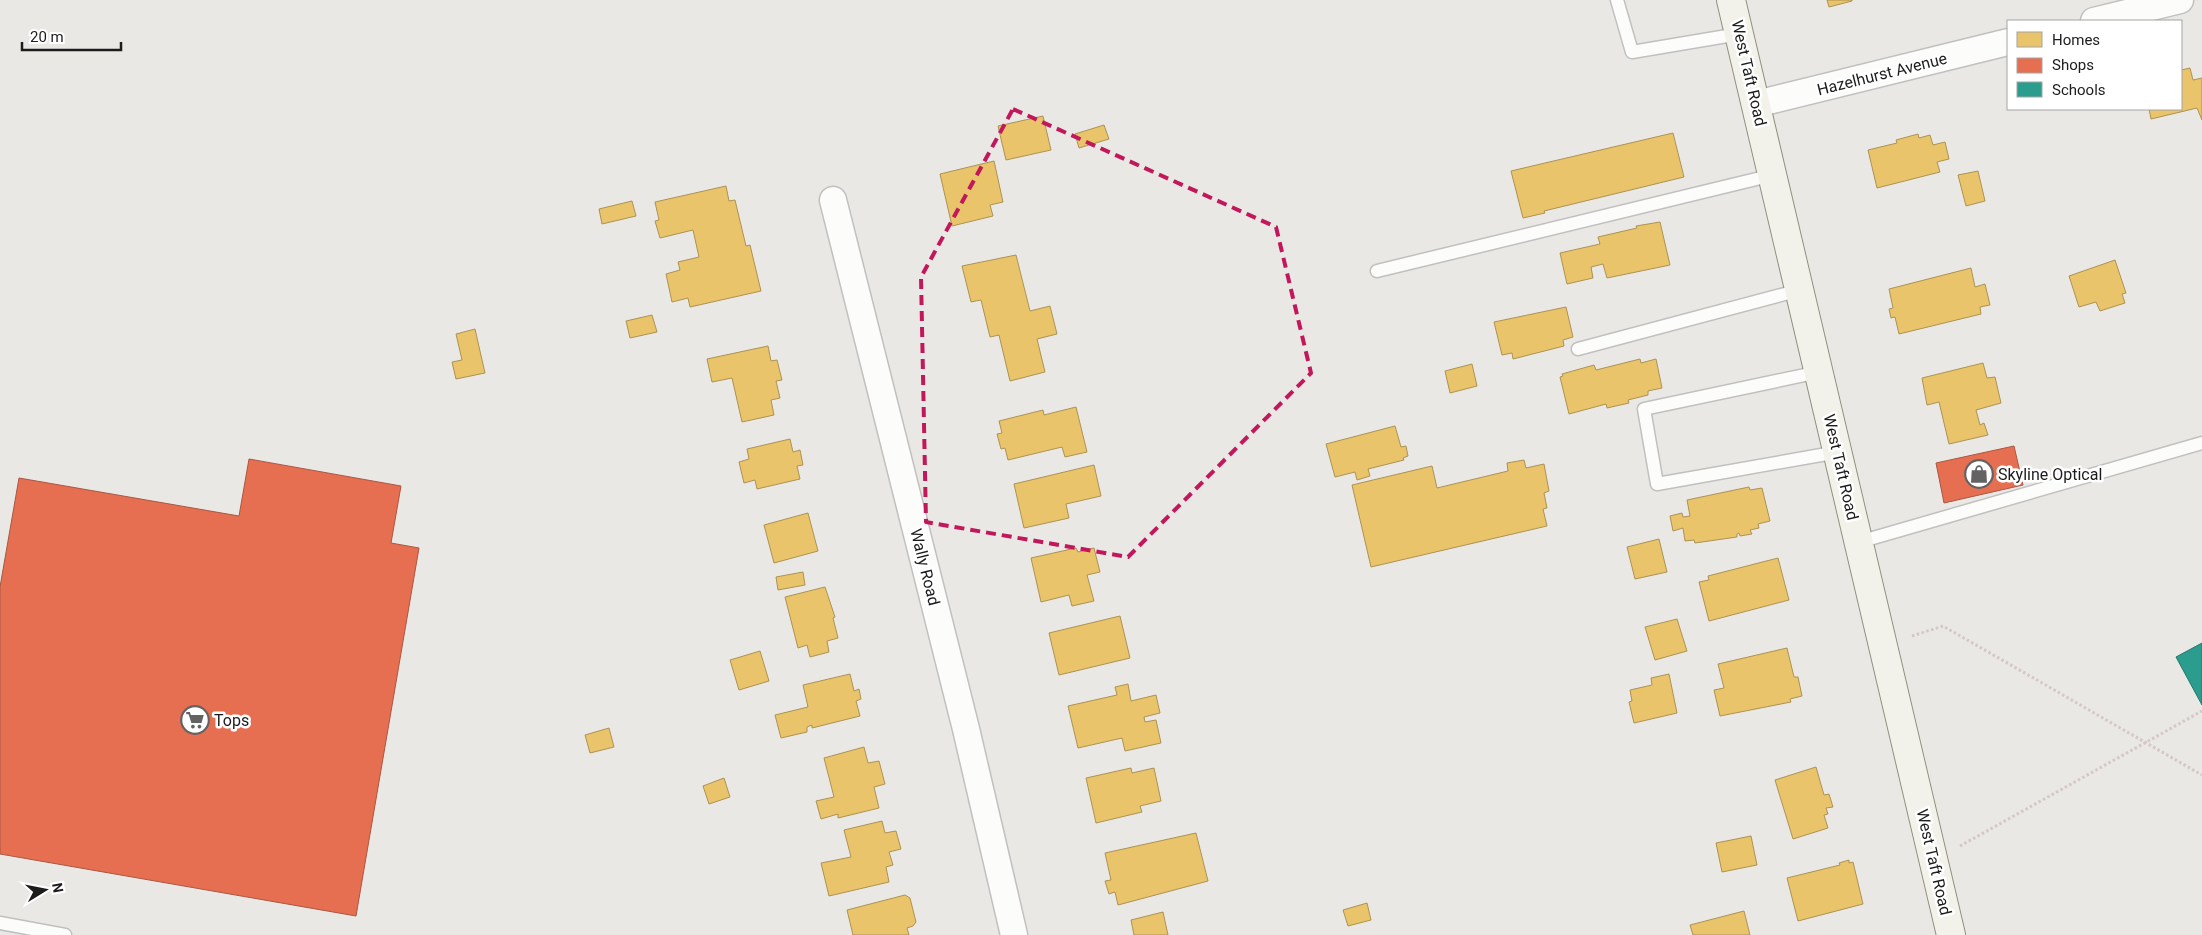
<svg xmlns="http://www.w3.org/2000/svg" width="2202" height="935" font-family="Roboto,sans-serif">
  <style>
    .homes { fill: #e9c46a; stroke: #ac9253 }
    .shops { fill: #e76f51; stroke: #aa5641 }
    .schools { fill: #2a9d8f; stroke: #26766c }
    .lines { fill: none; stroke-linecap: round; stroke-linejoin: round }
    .service-casing { stroke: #c1c0bf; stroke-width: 15 }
    .minor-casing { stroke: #c1c0bf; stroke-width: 29 }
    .secondary-casing { stroke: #91917f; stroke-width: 30 }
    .path { stroke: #d4c7c6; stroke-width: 3; stroke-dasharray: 2.5 2.5; stroke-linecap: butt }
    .service { stroke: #fcfcfb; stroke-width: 12 }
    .minor { stroke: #fcfcfb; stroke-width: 26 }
    .secondary { stroke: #f2f1ea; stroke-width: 28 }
    .marked { fill: none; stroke: #c2185b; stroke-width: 4; stroke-dasharray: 10 6; stroke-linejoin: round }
    .labels { text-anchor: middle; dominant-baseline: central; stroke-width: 5; stroke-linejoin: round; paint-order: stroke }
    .street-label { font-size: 16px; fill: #1c1c1c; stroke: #fff }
    .poi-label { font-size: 16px; fill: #1c1c1c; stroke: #fff; text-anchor: start }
  </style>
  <rect width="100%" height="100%" fill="#eae8e5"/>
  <path class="homes" d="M1827 0H1852V1L1829 7Z
    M2190 68 2193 80 2202 78V120L2197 108 2151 119 2149 109H2181V70Z
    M1043 116 1051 150 1006 160 998 126Z
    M1104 125 1109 139 1079 148 1075 134Z
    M1673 133 1684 177 1544 211 1545 213 1523 218 1511 171Z
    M1918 134 1919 138 1930 135 1933 145 1945 142 1949 159 1937 162 1940 172 1877 188 1868 150 1897 143 1896 140Z
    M994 161 1003 202 990 205 993 216 952 226 940 174Z
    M1978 171 1985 201 1966 206 1958 175Z
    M726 186 729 201 735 200 746 246 750 245 761 291 690 307 688 298 672 302 666 274 680 270 678 262 699 257 693 230 660 238 655 221 659 220 655 202Z
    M632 201 636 216 602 224 599 209Z
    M1660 222 1670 265 1607 278 1603 264 1591 267 1593 278 1567 284 1560 253 1600 244 1598 237 1637 228 1636 226Z
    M1016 255 1030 311 1050 306 1057 334 1037 339 1045 372 1010 381 999 335 990 337 981 300 971 302 962 266Z
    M2115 260 2126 293 2122 294 2125 303 2100 311 2096 302 2079 307 2069 276Z
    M1971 268 1975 287 1985 284 1990 305 1980 307 1981 314 1899 334 1895 317 1891 318 1889 309 1893 308 1889 289Z
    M1566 307 1573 337 1563 340 1564 346 1513 359 1512 353 1502 355 1494 322Z
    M652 315 657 332 630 338 626 321Z
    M475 329 485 373 456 379 452 362 462 360 456 334Z
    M768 346 771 361 777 360 782 380 776 381 780 398 771 400 774 415 742 422 732 378 712 382 707 359Z
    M1640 359 1641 363 1656 359 1662 388 1648 391V395L1628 400 1629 403 1607 408 1606 404 1569 414 1560 377 1563 376 1562 374 1594 365 1596 370Z
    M1983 363 1987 378 1995 377 2001 403 1976 410 1980 425 1984 423 1988 435 1949 444 1939 402 1927 405 1922 378Z
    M1472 364 1477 386 1450 393 1445 371Z
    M1076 407 1087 452 1065 457 1062 447 1008 460 1005 448 1001 449 997 434 1002 433 999 421 1043 410 1044 415Z
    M1395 426 1401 447 1406 446 1408 456 1403 458 1404 460 1368 469 1370 476 1357 480 1355 472 1335 477 1326 444Z
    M790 439 793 452 800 450 803 465 797 466 800 479 757 489 755 480 744 483 739 462 749 459 747 449Z
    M1524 460 1526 468 1544 464 1549 491 1544 493 1547 508 1543 509 1547 526 1371 567 1352 485 1432 466 1437 488 1508 471 1507 463Z
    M1094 465 1101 496 1066 504 1069 518 1024 528 1014 484Z
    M1749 487 1750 490 1762 488 1770 521 1758 524 1759 528 1750 530 1752 534 1740 536 1739 533 1737 534V537L1695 543 1694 540 1685 541 1683 528 1673 531 1670 516 1682 513 1683 517 1690 516 1687 500Z
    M808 513 818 551 774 563 764 525Z
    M1659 539 1667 572 1635 579 1627 547Z
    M1076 548 1078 552 1094 548 1100 572 1087 575 1094 601 1072 606 1069 595 1041 602 1031 558Z
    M1778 558 1789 600 1709 621 1699 582 1709 580 1708 576Z
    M803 572 805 585 778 590 776 577Z
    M825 587 835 617 833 618 838 638 827 641 829 652 810 657 807 645 798 648 785 597Z
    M1120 616 1130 658 1059 675 1049 633Z
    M1677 619 1687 651 1655 660 1645 627Z
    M1787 648 1794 677H1798L1802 696 1790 699 1791 702 1720 716 1714 690 1724 688 1718 664Z
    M760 651 769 681 739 690 730 660Z
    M850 674 854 691 859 689 861 699 856 701 860 716 812 728V725L807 727V732L781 738 775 715 808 707 803 685Z
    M1669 674 1677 713 1634 723 1629 702 1632 701 1630 690 1652 685 1651 678Z
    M1128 684 1131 701 1156 695 1160 713 1144 717 1145 722 1156 720 1161 743 1125 751 1122 738 1078 748 1068 706 1117 695 1115 687Z
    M609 728 614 747 590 753 585 735Z
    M864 747 868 763 879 761 885 784 874 787 879 808 838 818V814L821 819 816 801 834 797 824 758Z
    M1816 767 1824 795 1829 794 1833 807 1826 808 1828 814 1824 815 1828 828 1793 839 1775 780Z
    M1131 768 1132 773 1154 768 1161 801 1140 806 1142 812 1096 823 1086 778Z
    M724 778 730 797 709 804 703 786Z
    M882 821 885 833 896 831 901 849 889 852 893 865 886 867 889 882 829 896 821 863 851 857 844 830Z
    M1196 833 1208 881 1118 905 1115 892 1109 894 1105 881 1111 880 1105 853Z
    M1751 836 1757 865 1722 872 1716 843Z
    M1849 860V863L1853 862 1863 904 1798 921 1787 878 1840 865 1839 863Z
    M905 895 910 898 916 922 913 926 907 928 909 935H853L847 910Z
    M1367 903 1371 920 1348 926 1343 910Z
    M1744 911 1750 935H1693L1690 925Z
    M1163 912 1168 935H1134L1131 920Z"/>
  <path class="shops" d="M2014 446 2023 485 1944 503 1936 463Z
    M249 459 401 486 391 543 419 548 356 916 0 854V587L19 478 239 516Z"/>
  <path class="schools" d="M2202 643V705L2176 657Z"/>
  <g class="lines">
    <defs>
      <path id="service" d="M1617 0 1632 52 1739 34
        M1377 271 1773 175
        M1578 349 1800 290
        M1819 372 1644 409 1657 484 1838 452
        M1859 542 2202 443
        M0 923 65 935"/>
      <path id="minor" d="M2094 21 2180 0
        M1756 104 2008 42
        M833 200 966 729 1014 935"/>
      <path id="secondary" d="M1731 0 1951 935"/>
    </defs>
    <use href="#service" class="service-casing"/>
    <use href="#minor" class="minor-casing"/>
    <use href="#secondary" class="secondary-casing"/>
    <path class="path" d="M1912 636 1943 626 2202 775
      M1960 846 2202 711"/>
    <use href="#service" class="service"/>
    <use href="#minor" class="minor"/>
    <use href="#secondary" class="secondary"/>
  </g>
  <path class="marked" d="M1013 109 1276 227 1311 373 1128 557 926 522 921 277Z"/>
  <defs>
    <symbol id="shop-ring" viewBox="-11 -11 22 22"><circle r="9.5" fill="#fff" stroke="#646362" stroke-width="1.5"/><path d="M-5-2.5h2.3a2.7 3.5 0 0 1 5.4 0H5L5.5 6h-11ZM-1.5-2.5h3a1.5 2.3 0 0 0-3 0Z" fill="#646362"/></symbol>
    <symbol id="supermarket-ring" viewBox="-11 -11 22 22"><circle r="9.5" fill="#fff" stroke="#646362" stroke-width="1.5"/><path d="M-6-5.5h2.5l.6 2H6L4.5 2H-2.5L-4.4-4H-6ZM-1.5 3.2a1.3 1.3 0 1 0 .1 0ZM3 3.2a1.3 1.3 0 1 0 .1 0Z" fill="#646362"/></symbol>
  </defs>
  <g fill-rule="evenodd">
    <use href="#shop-ring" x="1963" y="458" width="32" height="32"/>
    <use href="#supermarket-ring" x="179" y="704" width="32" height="32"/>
  </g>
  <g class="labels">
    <g class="street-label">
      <text transform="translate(1749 73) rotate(77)">West Taft Road</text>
      <text transform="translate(1882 74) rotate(-14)">Hazelhurst Avenue</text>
      <text transform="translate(1841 467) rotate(77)">West Taft Road</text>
      <text transform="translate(925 567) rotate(76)">Wally Road</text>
      <text transform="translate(1934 862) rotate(77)">West Taft Road</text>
    </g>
    <g class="poi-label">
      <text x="1998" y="474">Skyline Optical</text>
      <text x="214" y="720">Tops</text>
    </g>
  </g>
  <rect x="2007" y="20" width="175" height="90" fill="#ffffff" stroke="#a4a4a4"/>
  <rect x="2017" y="32" width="25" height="15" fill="#e9c46a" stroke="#a4a4a4"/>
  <text x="2052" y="45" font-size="15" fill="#1c1c1c">Homes</text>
  <rect x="2017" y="58" width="25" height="15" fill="#e76f51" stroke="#a4a4a4"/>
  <text x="2052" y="70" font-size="15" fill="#1c1c1c">Shops</text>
  <rect x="2017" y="82" width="25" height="15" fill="#2a9d8f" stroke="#a4a4a4"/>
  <text x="2052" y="95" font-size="15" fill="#1c1c1c">Schools</text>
  <g transform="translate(45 890) rotate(80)" stroke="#ffffff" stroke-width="4" paint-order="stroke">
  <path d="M0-4L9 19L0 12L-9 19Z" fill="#1c1c1c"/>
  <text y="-8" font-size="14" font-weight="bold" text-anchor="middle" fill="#1c1c1c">N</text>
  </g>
  <path d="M22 42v8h99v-8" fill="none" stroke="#1c1c1c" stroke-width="2.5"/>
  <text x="30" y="42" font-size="15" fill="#1c1c1c" stroke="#ffffff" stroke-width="4" paint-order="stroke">20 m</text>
</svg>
